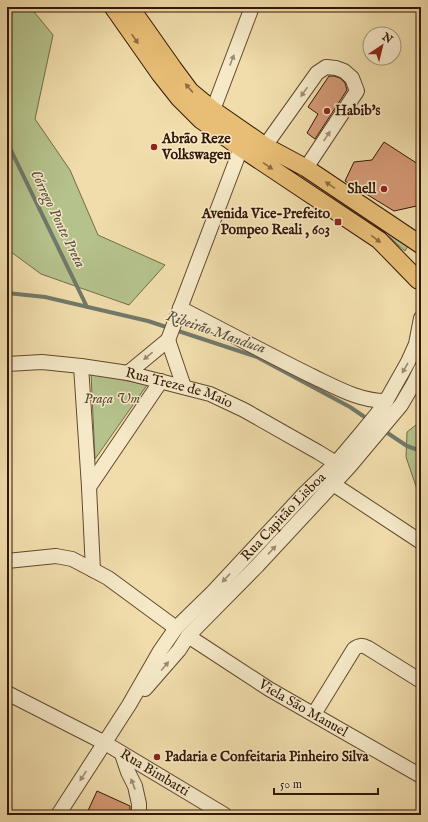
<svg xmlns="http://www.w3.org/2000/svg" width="428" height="822" font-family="'IM FELL English',serif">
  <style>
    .green { fill: #b5c28c; stroke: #746c49 }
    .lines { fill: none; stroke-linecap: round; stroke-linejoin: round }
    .stream { stroke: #71796a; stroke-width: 4 }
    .building { fill: #d49975; stroke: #341706 }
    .minor-casing { stroke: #63482f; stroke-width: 16 }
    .major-casing { stroke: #341706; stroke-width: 19 }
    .minor { stroke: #f5e9c8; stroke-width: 14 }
    .major { stroke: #e8be76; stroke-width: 17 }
    .oneway { fill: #8e6a3e }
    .oneway2 { fill: #9e8a71 }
    .poi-dot { fill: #8f2418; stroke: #f5e9c8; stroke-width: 1.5 }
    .labels { text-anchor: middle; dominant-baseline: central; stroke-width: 3; stroke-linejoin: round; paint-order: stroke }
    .poi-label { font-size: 14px; font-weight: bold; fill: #341706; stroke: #f5e9c8; text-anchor: start }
    .street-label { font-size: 14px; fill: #341706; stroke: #f5e9c8 }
    .park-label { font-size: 14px; font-style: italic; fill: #5b4a2e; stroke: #f5e9c8 }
    .water-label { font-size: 15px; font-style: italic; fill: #585040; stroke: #f5e9c8 }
  </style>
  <rect width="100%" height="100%" fill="#f0ddab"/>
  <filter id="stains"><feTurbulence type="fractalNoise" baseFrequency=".005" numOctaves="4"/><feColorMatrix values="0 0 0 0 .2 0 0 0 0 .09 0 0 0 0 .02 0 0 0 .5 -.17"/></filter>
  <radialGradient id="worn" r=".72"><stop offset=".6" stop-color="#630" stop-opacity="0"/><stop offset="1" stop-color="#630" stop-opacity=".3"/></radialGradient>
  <path class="green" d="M7 7H30L53 35 35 119 70 170 98 235 165 265 129 305 41 274 7 249Z
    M331 194 409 244 405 251 398 245 391 238 334 199Z
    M91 373 147 385 95 459Z
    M421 421V494L419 495 406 457 407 432Z"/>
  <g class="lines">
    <path class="stream" d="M7 142 87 307
      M7 293 45 297 148 321 257 357 350 407 369 420
      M383 430 407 446 421 451"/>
  </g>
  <path class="building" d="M329 76H334L340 78 345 83 347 90 315 139 307 133 318 114 308 107Z
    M384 142 421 166V205L394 211 345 181 354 162 372 160Z
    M97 791 130 806V815H86Z"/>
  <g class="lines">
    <defs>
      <g id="minor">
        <path d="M213 110 252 7"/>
        <path d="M265 146 317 73 326 67 336 68 344 71 352 78 357 91 306 168"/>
        <path d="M180 308C225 331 269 355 314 377 337 388 360 401 386 401"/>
        <path d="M168 340 184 387"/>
        <path id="s1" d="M7 364 42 362 81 366 128 373 210 394 244 410 318 452 336 463"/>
        <path d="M81 366 89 487 93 570"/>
        <path d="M128 373 168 340 241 148"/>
        <path d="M333 484 421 542"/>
        <path d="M89 487 161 381"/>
        <path d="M7 561 56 556 72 559 93 570 108 578 176 628"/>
        <path id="s2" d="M188 636 269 689 421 776"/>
        <path d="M145 689 179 650 188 636 257 566 349 467 401 405 414 383 421 369"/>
        <path id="s3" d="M7 693 105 743 225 815"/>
        <path d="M314 714 354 649C359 645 362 645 368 648L421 681"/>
        <path d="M122 754 128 772 135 786 139 804V815"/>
        <path id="s4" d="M58 815 129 705 160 651 176 628 213 592 304 494 336 463 358 437 377 414 386 401 408 362 416 344 421 318"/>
      </g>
      <path id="major" d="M113 7 160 74 179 98 201 120 241 148 379 240 418 280
        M130 7 173 68 190 91 213 110 265 146 306 168 421 245"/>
    </defs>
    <use href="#minor" class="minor-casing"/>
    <use href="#major" class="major-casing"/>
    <use href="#minor" class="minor"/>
    <use href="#major" class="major"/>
  </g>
  <defs><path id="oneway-solid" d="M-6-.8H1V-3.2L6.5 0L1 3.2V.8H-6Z"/></defs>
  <g class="oneway">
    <use href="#oneway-solid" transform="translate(135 39) rotate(55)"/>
    <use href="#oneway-solid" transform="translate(189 88) rotate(-131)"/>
    <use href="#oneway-solid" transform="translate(268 166) rotate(34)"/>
    <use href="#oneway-solid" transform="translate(330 185) rotate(-146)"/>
    <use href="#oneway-solid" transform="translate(376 239) rotate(37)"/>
  </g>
  <g class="oneway2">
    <use href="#oneway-solid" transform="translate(232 60) rotate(-69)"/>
    <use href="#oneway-solid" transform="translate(304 92) rotate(125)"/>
    <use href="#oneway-solid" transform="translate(327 136) rotate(-56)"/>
    <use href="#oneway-solid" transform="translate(148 356) rotate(140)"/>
    <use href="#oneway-solid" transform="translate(405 368) rotate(120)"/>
    <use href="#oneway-solid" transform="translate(272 550) rotate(-47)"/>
    <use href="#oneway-solid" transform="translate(226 578) rotate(133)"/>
    <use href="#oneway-solid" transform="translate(165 666) rotate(-50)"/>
    <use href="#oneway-solid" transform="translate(83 776) rotate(123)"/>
    <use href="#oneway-solid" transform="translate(133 784) rotate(-111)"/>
  </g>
  <g class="poi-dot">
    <circle cx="327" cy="111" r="4"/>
    <circle cx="154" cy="147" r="4"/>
    <circle cx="384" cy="189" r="4"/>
    <rect x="334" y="218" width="8" height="8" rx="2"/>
    <circle cx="157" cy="757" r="4"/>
  </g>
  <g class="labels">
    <g class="poi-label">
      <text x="335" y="111">Habib's</text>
      <text x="162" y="139">Abrão Reze<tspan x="162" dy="16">Volkswagen</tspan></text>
      <text x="376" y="189" text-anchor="end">Shell</text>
      <text x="330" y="214" text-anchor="end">Avenida Vice-Prefeito<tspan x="330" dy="16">Pompeo Reali , 603</tspan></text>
      <text x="165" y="757">Padaria e Confeitaria Pinheiro Silva</text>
    </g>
    <g class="street-label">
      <text stroke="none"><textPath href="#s1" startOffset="175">Rua Treze de Maio</textPath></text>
      <text stroke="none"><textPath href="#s4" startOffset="376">Rua Capitão Lisboa</textPath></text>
      <text stroke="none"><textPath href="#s2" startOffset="136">Viela São Manuel</textPath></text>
      <text stroke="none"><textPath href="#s3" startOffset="168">Rua Bimbatti</textPath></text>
    </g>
    <g class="park-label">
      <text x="112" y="399">Praça Um</text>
    </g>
    <g class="water-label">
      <text transform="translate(58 219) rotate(64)">Córrego Ponte Preta</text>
      <text transform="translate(216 332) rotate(19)">Ribeirão Manduca</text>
    </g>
  </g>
  <rect width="428" height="822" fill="none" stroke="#f0ddab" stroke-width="24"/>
  <rect x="8" y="8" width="412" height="806" fill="none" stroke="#341706" stroke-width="2"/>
  <rect x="12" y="12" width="404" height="798" fill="none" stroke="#341706"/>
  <g transform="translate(382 46) rotate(35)"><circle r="19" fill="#f5e9c8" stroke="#a8957a"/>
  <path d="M0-3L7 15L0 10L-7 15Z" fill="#8f2418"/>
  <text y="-6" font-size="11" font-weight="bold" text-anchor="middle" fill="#341706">N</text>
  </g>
  <path d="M274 788v6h104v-6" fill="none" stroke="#341706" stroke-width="2"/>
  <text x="280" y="788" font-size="12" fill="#341706" stroke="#f5e9c8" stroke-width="3" paint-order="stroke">50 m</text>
  <rect width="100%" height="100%" filter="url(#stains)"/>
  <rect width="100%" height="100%" fill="url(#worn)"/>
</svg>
